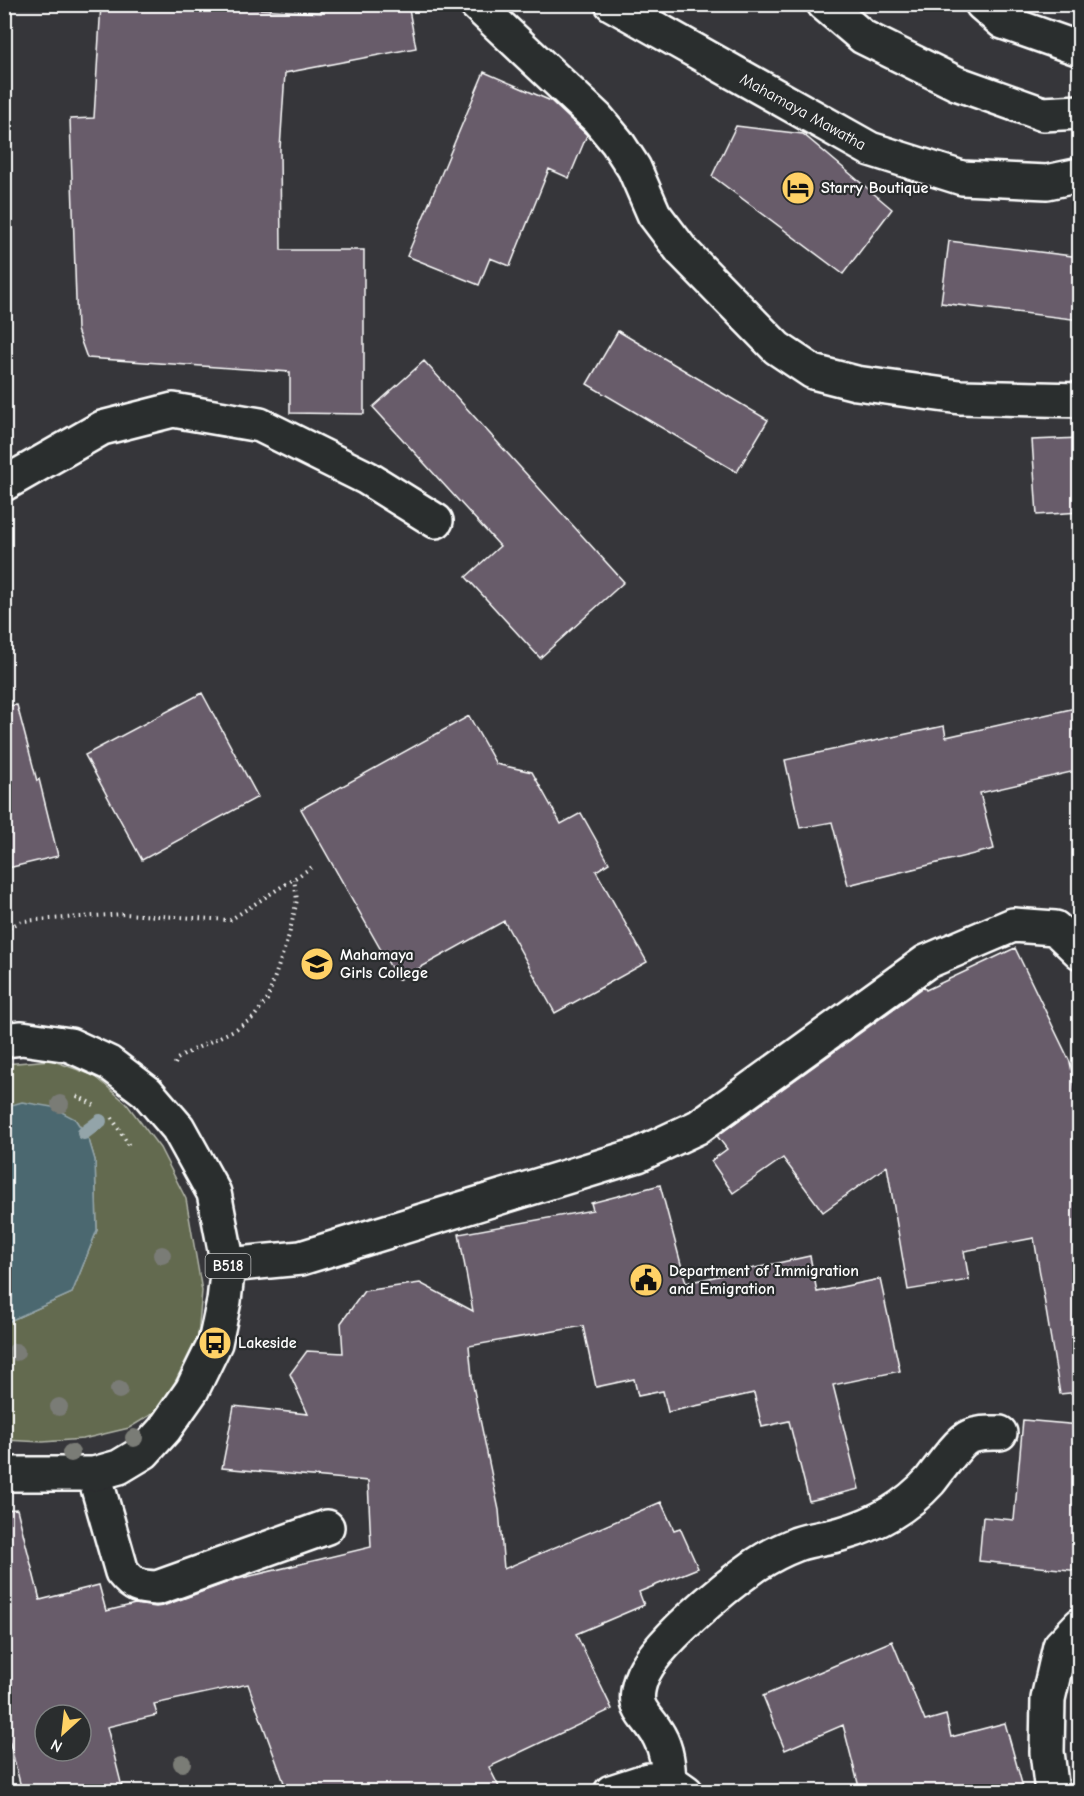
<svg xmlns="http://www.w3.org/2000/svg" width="1084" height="1796" font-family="'Comic Neue',sans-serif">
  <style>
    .green { fill: #636a50; stroke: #b1b4a8; stroke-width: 1.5 }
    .water { fill: #4b686f; stroke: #93a4a9; stroke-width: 1.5 }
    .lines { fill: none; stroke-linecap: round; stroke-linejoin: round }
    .stream { stroke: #93a4a9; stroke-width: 14 }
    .building { fill: #685c6b; stroke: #fff; stroke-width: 1.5; fill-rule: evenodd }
    .minor-casing { stroke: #fff; stroke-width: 38 }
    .major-casing { stroke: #fff; stroke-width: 38 }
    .path { stroke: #fff; stroke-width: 4; stroke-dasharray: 1.5 4.5; stroke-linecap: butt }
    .minor { stroke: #2a2d2e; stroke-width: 33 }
    .major { stroke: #2a2d2e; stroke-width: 33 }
    .tree { fill: #7a7b76 }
    .labels { text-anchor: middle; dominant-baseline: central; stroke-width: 4.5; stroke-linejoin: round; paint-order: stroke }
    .shield { fill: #2a2d2e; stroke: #bfc0c0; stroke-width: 1.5 }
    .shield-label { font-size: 15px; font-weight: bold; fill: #fff }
    .street-label { font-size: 16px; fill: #fff; stroke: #2a2d2e }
    .poi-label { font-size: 16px; font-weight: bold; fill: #fff; stroke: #2a2d2e; text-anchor: start }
  </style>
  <rect width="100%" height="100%" fill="#36363a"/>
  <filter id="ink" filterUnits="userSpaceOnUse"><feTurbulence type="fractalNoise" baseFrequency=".0167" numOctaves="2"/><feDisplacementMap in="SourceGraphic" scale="12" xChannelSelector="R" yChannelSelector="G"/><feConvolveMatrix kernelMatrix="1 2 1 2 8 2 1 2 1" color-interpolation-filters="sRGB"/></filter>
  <g filter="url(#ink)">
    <path class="green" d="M51 1060 95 1076 126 1103 160 1148 186 1199 202 1291 198 1336 174 1384 157 1411 129 1428 83 1439 43 1442 5 1440V1323L72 1293 97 1230 95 1160 89 1140 75 1119 5 1107V1064Z"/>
    <path class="water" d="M22 1102 52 1107 75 1119 89 1140 95 1160 97 1230 72 1293 5 1323V1107Z"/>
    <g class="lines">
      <path class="stream" d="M84 1133 100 1121"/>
    </g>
    <path class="building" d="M101 4H181L321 13 319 4H408L416 48 285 73 280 149 281 250H364V414L290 413V372L87 358 77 330 70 119 94 118Z
      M484 72 551 101 587 135 569 178 549 169 510 266 490 258 479 285 407 256Z
      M736 126 803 134 892 209 843 274 712 176Z
      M949 241 1080 257V320L941 303Z
      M618 331 768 420 737 472 587 384Z
      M424 361 624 582 540 658 466 577 500 546 373 407Z
      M1080 438V512L1037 515 1032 440Z
      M202 693 258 797 142 860 85 755Z
      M17 705 37 781 39 779 58 856 4 869V706Z
      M1080 707V770L980 793 994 849 848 885 832 822 800 828 785 760 944 726 946 737Z
      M469 716 496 764 532 772 561 824 581 813 609 863 596 871 647 962 555 1013 504 921 398 980 301 809Z
      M1015 948 1070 1062 1080 1112V1392L1060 1394 1034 1238 964 1251 969 1280 908 1290 887 1166 823 1212 783 1158 733 1193 711 1161 727 1149 717 1136 924 987 926 990Z
      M660 1185 686 1283 810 1256 817 1292 880 1279 900 1371 833 1385 859 1489 809 1501 789 1421 762 1427 754 1393 668 1412 663 1391 638 1396 634 1379 596 1387 583 1326 469 1346 473 1386 499 1510 504 1569 661 1502 674 1530 680 1528 698 1568 639 1592 644 1605 576 1634 612 1709 489 1767 501 1791H287L248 1684 154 1704 157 1715 107 1727 123 1791H22L4 1720V1510L17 1509 40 1600 99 1585 106 1611 135 1604 156 1607 163 1606 234 1580 371 1547 368 1481 222 1468 234 1406 308 1414 290 1374 307 1351 343 1353 341 1323 364 1291 420 1283 473 1311 459 1234 593 1210 591 1203ZM45 1715H81V1751H45Z
      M1023 1420 1080 1425V1571L979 1561 983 1517 1014 1520Z
      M892 1641 925 1721 946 1715 951 1737 1005 1723 1024 1791H860L843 1725 785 1750 763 1696Z"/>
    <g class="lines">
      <defs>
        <path id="minor" d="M476 4 597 118 617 142 634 168 654 214 682 251 777 348 813 372 856 383 960 397 1080 400
          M612 4 870 149 962 178 1047 182 1080 175
          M824 4 863 37 956 83 1043 114 1080 112
          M982 4 1003 22 1080 49
          M4 484 102 428 173 410 260 425 367 478 436 521
          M228 1265 301 1258 638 1155 698 1127 926 962 1013 925 1055 928 1080 952
          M94 1474 122 1572C134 1587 139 1587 157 1588L327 1527
          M669 1780C668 1765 667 1750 659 1736 647 1713 630 1711 641 1679 652 1646 726 1586 756 1565 768 1557 784 1549 797 1544 811 1539 827 1538 841 1534 859 1529 876 1522 891 1513 906 1504 919 1493 930 1481 938 1471 959 1441 969 1437 980 1432 989 1433 1000 1433
          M611 1792 648 1780H669L686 1792
          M1052 1792 1047 1752 1048 1699 1060 1646 1080 1625"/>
        <path id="major" d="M4 1040 22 1038 70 1045 109 1063 147 1092 178 1128 214 1193 228 1265 224 1301 215 1343 192 1390 164 1430 144 1452 119 1467 94 1474H4"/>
      </defs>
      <use href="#minor" class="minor-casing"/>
      <use href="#major" class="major-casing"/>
      <path class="path" d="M4 930 22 921 124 914 230 920 312 867
        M175 1064 177 1059 191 1051 236 1029 253 1018 267 1000 289 935 297 900 294 879
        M77 1096 94 1105
        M112 1118 129 1146"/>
      <use href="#minor" class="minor"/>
      <use href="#major" class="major"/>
    </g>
    <g class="tree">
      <circle cx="60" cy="1104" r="9"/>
      <circle cx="162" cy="1255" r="9"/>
      <circle cx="16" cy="1352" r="9"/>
      <circle cx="119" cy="1390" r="9"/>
      <circle cx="59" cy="1407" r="9"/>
      <circle cx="134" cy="1438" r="9"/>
      <circle cx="71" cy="1453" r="9"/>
      <circle cx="182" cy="1763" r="9"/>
    </g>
  </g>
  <defs>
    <symbol id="hotel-disc" viewBox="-11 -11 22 22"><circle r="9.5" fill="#ffd166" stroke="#2a2d2e"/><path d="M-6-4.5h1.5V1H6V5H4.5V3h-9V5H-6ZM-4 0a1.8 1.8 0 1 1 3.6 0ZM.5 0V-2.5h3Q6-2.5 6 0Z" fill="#111"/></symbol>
    <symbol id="school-disc" viewBox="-11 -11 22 22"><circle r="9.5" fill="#ffd166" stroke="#2a2d2e"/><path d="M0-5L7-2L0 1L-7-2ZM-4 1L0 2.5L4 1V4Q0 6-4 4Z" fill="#111"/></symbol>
    <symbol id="civic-disc" viewBox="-11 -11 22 22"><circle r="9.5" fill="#ffd166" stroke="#2a2d2e"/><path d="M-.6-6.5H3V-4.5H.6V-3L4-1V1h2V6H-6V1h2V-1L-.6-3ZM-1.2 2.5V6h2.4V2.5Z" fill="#111"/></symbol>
    <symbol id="bus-disc" viewBox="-11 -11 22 22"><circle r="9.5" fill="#ffd166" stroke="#2a2d2e"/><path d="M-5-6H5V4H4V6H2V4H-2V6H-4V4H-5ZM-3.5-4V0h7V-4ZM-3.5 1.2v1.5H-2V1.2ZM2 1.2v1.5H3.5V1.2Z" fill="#111"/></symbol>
  </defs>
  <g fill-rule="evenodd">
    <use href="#hotel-disc" x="779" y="169" width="38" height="38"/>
    <use href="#school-disc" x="298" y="945" width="38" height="38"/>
    <use href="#civic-disc" x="627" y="1261" width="38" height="38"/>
    <use href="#bus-disc" x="196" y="1324" width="38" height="38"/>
  </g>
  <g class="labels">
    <rect class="shield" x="205.5" y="1254" width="45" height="24" rx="4.5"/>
    <g class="shield-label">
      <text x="228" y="1266">B518</text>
    </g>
    <g class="street-label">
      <text transform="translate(803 112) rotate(29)">Mahamaya Mawatha</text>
    </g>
    <g class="poi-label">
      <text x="821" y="188">Starry Boutique</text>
      <text x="340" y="955">Mahamaya<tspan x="340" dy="18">Girls College</tspan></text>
      <text x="669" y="1271">Department of Immigration<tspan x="669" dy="18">and Emigration</tspan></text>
      <text x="238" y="1343">Lakeside</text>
    </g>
  </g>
  <rect width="1084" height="1796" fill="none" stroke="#2a2d2e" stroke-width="24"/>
  <rect x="12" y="12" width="1060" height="1772" fill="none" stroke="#fff" stroke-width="2" filter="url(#ink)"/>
  <g transform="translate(63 1733) rotate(207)"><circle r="28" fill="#2a2d2e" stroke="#7f8182" stroke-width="1.5"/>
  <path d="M0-4.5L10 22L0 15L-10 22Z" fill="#ffd166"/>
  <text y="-9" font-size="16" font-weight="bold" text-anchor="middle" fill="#ffffff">N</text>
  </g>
</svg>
